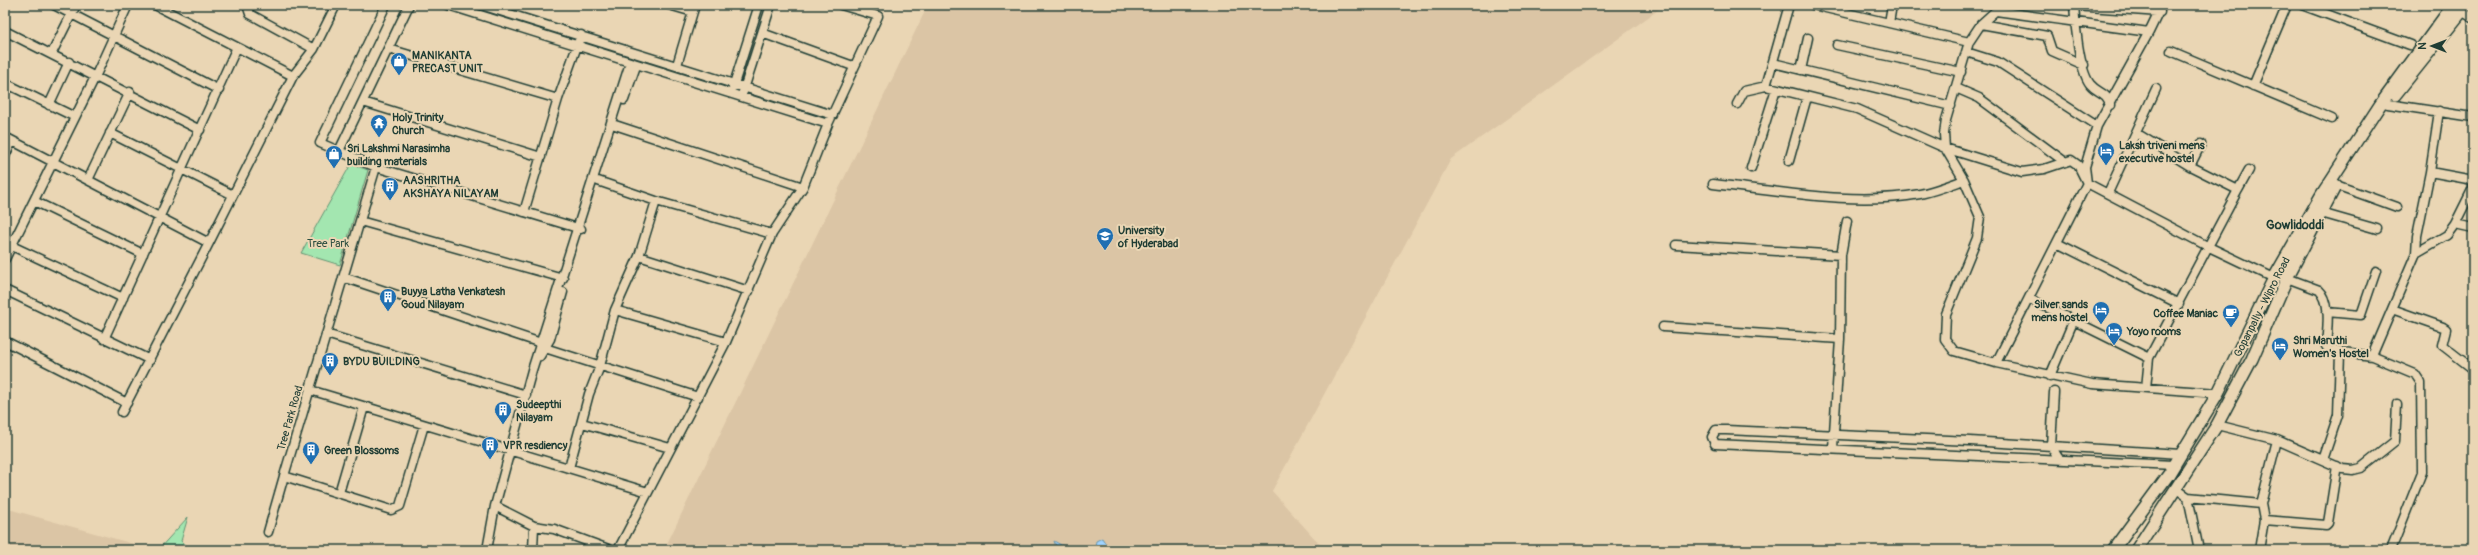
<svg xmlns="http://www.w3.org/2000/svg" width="2478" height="555" font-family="Pangolin,sans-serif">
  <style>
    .built { fill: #dbc5a5 }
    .green { fill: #a3e6b0; stroke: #619272 }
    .water { fill: #a0d3fe; stroke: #6c97ad }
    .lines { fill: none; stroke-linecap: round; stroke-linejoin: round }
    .street-casing { stroke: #1f3d34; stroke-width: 11 }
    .secondary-casing { stroke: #1f3d34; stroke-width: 14 }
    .street { stroke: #ead6b4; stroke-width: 8 }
    .secondary { stroke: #ead6b4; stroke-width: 11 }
    .labels { text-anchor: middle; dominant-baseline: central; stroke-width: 4; stroke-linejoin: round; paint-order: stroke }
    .poi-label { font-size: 11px; font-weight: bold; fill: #1f3d34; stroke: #ead6b4; text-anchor: start }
    .park-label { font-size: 11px; fill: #2c4e40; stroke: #ead6b4 }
    .street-label { font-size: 11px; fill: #1f3d34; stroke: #ead6b4 }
    .quarter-label { font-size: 13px; font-weight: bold; fill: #1f3d34; stroke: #ead6b4 }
  </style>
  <rect width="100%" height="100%" fill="#ead6b4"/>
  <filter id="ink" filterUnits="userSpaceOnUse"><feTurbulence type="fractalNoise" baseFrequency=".025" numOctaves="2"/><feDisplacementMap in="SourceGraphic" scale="8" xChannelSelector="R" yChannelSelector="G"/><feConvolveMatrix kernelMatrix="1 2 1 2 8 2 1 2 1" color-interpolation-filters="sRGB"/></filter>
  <g filter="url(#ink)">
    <path class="built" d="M928 5H1665L1451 159 1272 491 1325 550H664Z
      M5 508 155 550H5Z"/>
    <path class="green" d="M351 164 368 170 340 265 301 253Z
      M188 517 181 541 189 550H158Z"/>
    <path class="water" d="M1102 538 1110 550H1094L1096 541Z
      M1054 541 1070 550H1057Z"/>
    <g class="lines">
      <defs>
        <path id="street" d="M54 5 219 90
          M155 5 293 76 314 49 336 5
          M247 5 250 14 314 49
          M386 5 320 143 376 167 581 229
          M448 5 828 124
          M481 5 833 115
          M669 5 693 12
          M1813 5 1969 42
          M2002 5 1981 24 1969 42 1946 120 1944 134 1945 148 1964 180 1980 217 1977 238 1946 314 1945 339 1954 351 1996 363 2092 384 2218 393
          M2074 5C2075 23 2079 70 2090 84 2098 94 2107 91 2110 105
          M2302 5 2410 45
          M2074 6 2160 12
          M2458 9 2473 18
          M1996 11 2149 32
          M1889 23 1892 5
          M1981 24 2047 36 2052 51 2084 65
          M5 31 200 130
          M762 33 853 66
          M1837 45 1961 72
          M389 49 558 99
          M2171 51 2332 119
          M1966 52 1998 62 2097 126
          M52 53 76 5
          M1773 63 1951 106
          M677 65 695 5
          M1801 70 1808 38
          M5 83 75 117
          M1766 86 1789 5
          M2253 86 2287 5
          M733 87 759 5
          M1956 88 1979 98 2065 162
          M743 92 771 5
          M624 100 636 66
          M363 102 541 157
          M1737 104 1744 91 1766 86 1857 109 1945 148 2022 172 2044 169 2071 160 2078 165 2087 183 2209 247 2274 278
          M2388 104 2473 117
          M49 105 69 62
          M615 125 803 187
          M110 133 233 195
          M2136 133 2190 166 2238 190 2149 358 2146 388
          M5 137 209 243
          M339 151 409 5
          M5 156 12 141
          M1789 161 1807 97
          M2190 166 2201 144
          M376 167 284 476 391 510 400 506 424 425
          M1751 168 1776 89
          M2430 172 2473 180
          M88 180 130 92
          M598 181 656 201 772 234
          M1713 184C1780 191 1853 206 1920 194 1935 191 1950 185 1964 180
          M2336 185 2397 207
          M2238 190 2249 170
          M2108 193 2156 89
          M34 201 143 254
          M524 212 558 99 581 35
          M2321 213 2377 229
          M360 221 563 278
          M2455 224 2473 228
          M2057 243 2179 304
          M1676 245 1841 255
          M12 246 123 298
          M2416 253 2417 236 2430 172 2439 111
          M639 256 749 291
          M5 259 96 75 128 5
          M343 277 541 343
          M2287 278 2319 290C2332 302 2327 330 2326 346L2329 350 2372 356 2415 374 2421 383 2422 472 2391 550
          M5 290 150 360
          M2030 299 2149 358
          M2392 309 2443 327 2446 329 2442 345 2473 369
          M615 310 726 342
          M2327 312 2361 315 2376 271
          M1663 327 1840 339
          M326 334 526 395
          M104 339 237 47
          M5 341 127 403
          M545 348 698 397
          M540 356 550 339 563 292
          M2372 356 2416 253 2447 235 2455 224 2473 188
          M1996 363 2087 183 2085 167 2097 126 2149 32 2162 5
          M2050 376 2073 322
          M310 390 648 492
          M2054 392 2051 446 2059 459
          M122 412 209 243 293 76
          M582 423 670 448
          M2217 425 2277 440 2343 469 2353 470 2361 468 2395 441 2397 404
          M1833 448 1840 339 1841 255 1847 221
          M2323 460 2338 415 2340 353
          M2174 465 1715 444 1712 437 1716 430H1726L1970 441 2181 454
          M569 468 589 394 600 366 615 310 639 256 656 201
          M2175 488 2188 497 2261 504 2277 440
          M339 493 364 407
          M2188 497 2199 550
          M2261 504 2264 520
          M495 506 534 526 554 529 611 550
          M268 532 284 476
          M487 550 495 506 532 370 630 63
          M533 550 534 526
          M618 550 726 342 772 234 803 187 828 124 878 16 841 5
          M2259 550 2264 520 2326 525 2328 523 2337 466"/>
        <path id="secondary" d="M2395 95 2467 5
          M2113 550 2169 474 2218 393 2274 278 2322 194 2380 105 2453 5
          M2136 550 2217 425 2252 359 2287 278 2336 185"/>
      </defs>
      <use href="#street" class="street-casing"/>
      <use href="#secondary" class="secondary-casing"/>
      <use href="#street" class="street"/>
      <use href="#secondary" class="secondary"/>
    </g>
  </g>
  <defs>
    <symbol id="shop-pin" viewBox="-11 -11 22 30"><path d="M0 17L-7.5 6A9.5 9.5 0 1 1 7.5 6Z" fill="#1f6fb2" stroke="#ead6b4"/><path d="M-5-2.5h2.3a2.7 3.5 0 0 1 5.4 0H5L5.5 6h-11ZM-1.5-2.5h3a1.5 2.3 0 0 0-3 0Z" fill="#fff"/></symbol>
    <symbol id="temple-pin" viewBox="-11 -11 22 30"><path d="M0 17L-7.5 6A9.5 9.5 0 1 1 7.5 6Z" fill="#1f6fb2" stroke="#ead6b4"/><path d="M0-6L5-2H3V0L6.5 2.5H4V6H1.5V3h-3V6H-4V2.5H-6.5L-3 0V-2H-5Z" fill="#fff"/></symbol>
    <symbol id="hotel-pin" viewBox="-11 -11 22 30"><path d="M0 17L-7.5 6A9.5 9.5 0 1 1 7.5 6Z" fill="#1f6fb2" stroke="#ead6b4"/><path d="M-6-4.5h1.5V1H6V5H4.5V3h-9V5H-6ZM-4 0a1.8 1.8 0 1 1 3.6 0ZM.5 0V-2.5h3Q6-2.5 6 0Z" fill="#fff"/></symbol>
    <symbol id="building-pin" viewBox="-11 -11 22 30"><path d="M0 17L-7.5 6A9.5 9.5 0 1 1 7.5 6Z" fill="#1f6fb2" stroke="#ead6b4"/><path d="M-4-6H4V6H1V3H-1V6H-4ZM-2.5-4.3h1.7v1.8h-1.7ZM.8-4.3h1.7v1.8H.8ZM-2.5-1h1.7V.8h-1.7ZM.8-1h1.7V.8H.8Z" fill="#fff"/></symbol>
    <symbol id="university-pin" viewBox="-11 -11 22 30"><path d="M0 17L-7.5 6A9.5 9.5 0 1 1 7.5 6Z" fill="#1f6fb2" stroke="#ead6b4"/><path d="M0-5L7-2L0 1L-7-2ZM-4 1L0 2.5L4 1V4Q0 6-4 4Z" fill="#fff"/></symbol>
    <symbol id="cafe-pin" viewBox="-11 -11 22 30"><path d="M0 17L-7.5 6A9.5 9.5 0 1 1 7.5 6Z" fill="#1f6fb2" stroke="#ead6b4"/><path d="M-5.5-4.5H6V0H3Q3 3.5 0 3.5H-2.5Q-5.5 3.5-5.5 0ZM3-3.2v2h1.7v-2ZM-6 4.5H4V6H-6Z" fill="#fff"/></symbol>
  </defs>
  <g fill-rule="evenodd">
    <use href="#shop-pin" x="389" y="51" width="20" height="27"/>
    <use href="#temple-pin" x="369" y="113" width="20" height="27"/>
    <use href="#hotel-pin" x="2096" y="141" width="20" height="27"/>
    <use href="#shop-pin" x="324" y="144" width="20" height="27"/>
    <use href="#building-pin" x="380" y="176" width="20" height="27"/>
    <use href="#university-pin" x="1095" y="226" width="20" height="27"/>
    <use href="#building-pin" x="378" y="287" width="20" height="27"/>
    <use href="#hotel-pin" x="2091" y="300" width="20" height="27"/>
    <use href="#cafe-pin" x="2221" y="303" width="20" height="27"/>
    <use href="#hotel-pin" x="2104" y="321" width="20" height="27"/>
    <use href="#hotel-pin" x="2270" y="336" width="20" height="27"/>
    <use href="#building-pin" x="320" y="351" width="20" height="27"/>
    <use href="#building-pin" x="493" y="400" width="20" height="27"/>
    <use href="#building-pin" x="480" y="435" width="20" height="27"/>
    <use href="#building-pin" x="301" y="440" width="20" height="27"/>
  </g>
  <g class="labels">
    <g class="poi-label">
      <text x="412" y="55">MANIKANTA<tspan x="412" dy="13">PRECAST UNIT</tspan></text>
      <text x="392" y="117">Holy Trinity<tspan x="392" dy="13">Church</tspan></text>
      <text x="2119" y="145">Laksh triveni mens<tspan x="2119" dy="13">executive hostel</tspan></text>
      <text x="347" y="148">Sri Lakshmi Narasimha<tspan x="347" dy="13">building materials</tspan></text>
      <text x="403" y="180">AASHRITHA<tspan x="403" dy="13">AKSHAYA NILAYAM</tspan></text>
      <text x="1118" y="230">University<tspan x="1118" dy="13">of Hyderabad</tspan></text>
      <text x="401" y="291">Buyya Latha Venkatesh<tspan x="401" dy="13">Goud Nilayam</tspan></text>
      <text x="2088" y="304" text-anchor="end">Silver sands<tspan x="2088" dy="13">mens hostel</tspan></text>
      <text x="2218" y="313" text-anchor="end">Coffee Maniac</text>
      <text x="2127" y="331">Yoyo rooms</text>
      <text x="2293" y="340">Shri Maruthi<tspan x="2293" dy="13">Women's Hostel</tspan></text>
      <text x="343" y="361">BYDU BUILDING</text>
      <text x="516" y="404">Sudeepthi<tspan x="516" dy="13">Nilayam</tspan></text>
      <text x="503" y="445">VPR resdiency</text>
      <text x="324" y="450">Green Blossoms</text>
    </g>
    <g class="park-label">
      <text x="328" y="243">Tree Park</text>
    </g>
    <g class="street-label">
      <text transform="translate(2262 307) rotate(-63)">Gopanpally - Wipro Road</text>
      <text transform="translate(290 418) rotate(-74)">Tree Park Road</text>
    </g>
    <g class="quarter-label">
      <text x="2295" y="225">Gowlidoddi</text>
    </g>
  </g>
  <rect width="2478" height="555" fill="none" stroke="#ead6b4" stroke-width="20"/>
  <rect x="10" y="10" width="2458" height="535" fill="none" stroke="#1f3d34" stroke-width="1.5" filter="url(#ink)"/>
  <g transform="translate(2432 46) rotate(270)" stroke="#ead6b4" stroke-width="3" paint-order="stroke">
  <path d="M0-3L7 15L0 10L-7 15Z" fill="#1f3d34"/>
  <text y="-6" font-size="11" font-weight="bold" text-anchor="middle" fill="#1f3d34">N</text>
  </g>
</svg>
